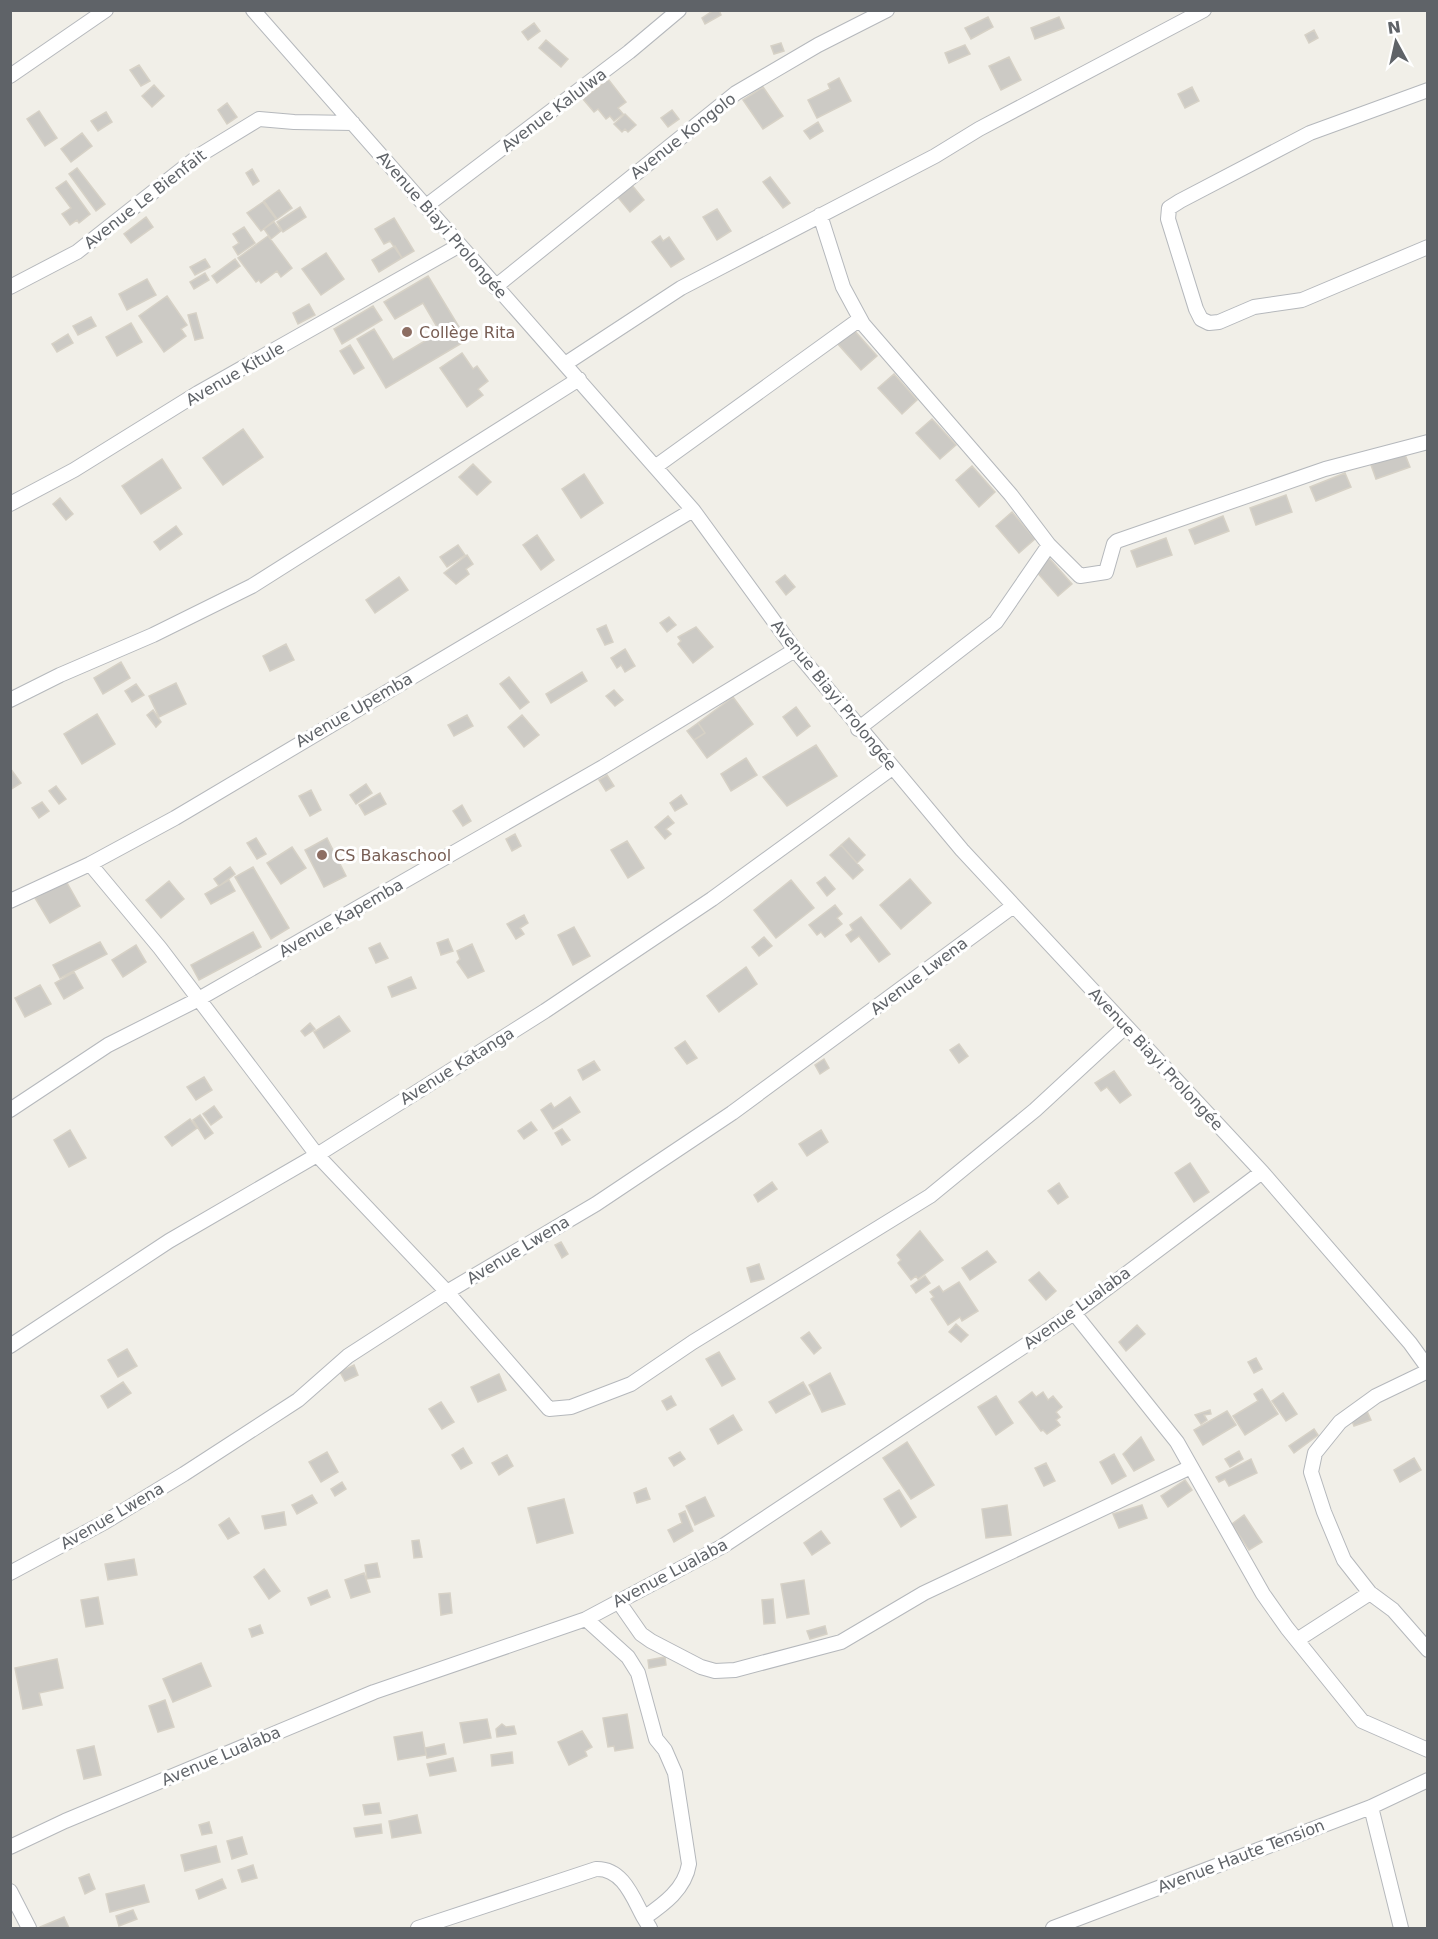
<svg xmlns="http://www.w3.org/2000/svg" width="1438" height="1939" font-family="'DejaVu Sans',sans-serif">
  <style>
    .building { fill: #cccac5; stroke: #d6d1c6; stroke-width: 1.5 }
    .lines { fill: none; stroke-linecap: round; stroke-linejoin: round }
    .street-casing { stroke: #b5b8bc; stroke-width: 16 }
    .street { stroke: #fff; stroke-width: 14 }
    .education-dot { fill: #8d6e63; stroke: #fff; stroke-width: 2 }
    .labels { text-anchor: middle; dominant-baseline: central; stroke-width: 6; stroke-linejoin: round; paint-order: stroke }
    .street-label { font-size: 16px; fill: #5f6368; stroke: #fff }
    .education-label { font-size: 16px; fill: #785e54; stroke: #fff; text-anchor: start }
  </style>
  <rect width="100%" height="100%" fill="#f1efe8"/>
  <path class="building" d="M714 10H719L721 15 705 24 702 18Z
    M988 17 993 27 971 39 965 28Z
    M1059 17 1064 28 1035 39 1031 28Z
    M534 23 540 31 528 40 522 32Z
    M1314 30 1318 38 1309 43 1305 35Z
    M546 40 568 59 561 67 539 48Z
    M781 43 784 51 774 54 771 46Z
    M965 45 970 54 949 63 945 53Z
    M1009 57 1021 80 1001 90 989 66Z
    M139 65 150 81 141 86 130 70Z
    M839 78 851 101 817 118 808 100 830 89 828 84Z
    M608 79 626 102 618 108 623 114 614 121 610 116 606 119 598 109 594 112 583 99Z
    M154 85 164 96 152 107 142 96Z
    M763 87 783 116 763 129 743 100Z
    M1192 87 1199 101 1185 108 1178 94Z
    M227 103 237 117 227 124 218 110Z
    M672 110 679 119 668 127 661 118Z
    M39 111 57 138 45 146 27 119Z
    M106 112 112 122 98 131 91 121Z
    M625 114 636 125 628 132 625 129 622 132 614 124Z
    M818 122 823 131 810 139 804 131Z
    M82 133 92 146 71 162 61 149Z
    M77 168 105 204 96 211 69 174Z
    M252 169 259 181 253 185 246 173Z
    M770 177 790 203 783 208 763 182Z
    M66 181 90 214 79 223 77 220 70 225 62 214 71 208 56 188Z
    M631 184 644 200 630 212 616 195Z
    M279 190 292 208 277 219 264 201Z
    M263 202 276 219 261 231 247 213Z
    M300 207 306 217 283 232 277 222Z
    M717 209 731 231 717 240 703 217Z
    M146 217 153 227 131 243 124 234Z
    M394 218 414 251 402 258 390 241 384 244 375 229Z
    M274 222 281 231 271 239 264 229Z
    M244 227 255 243 238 255 233 247 239 243 233 234Z
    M268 236 292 268 281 277 277 271 261 283 259 280 256 282 238 258Z
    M660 236 663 241 669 237 684 259 671 267 652 242Z
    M395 246 402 258 379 272 372 260Z
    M326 253 344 279 321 295 302 269Z
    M205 259 210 267 195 275 190 267Z
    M235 259 240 266 217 283 212 276Z
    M205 273 209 280 194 289 190 282Z
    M428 276 467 340 386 388 357 339 374 329 393 360 440 332 423 303 395 319 384 302Z
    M147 279 156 295 127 310 119 294Z
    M167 296 187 325 181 329 186 336 164 352 139 316Z
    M309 304 315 315 298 324 293 313Z
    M373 306 382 320 342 344 334 329Z
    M196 313 203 338 195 340 188 315Z
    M91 317 96 326 78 335 73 326Z
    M131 323 142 342 117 356 106 337Z
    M853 329 877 356 861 370 837 343Z
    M68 334 73 343 57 352 52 344Z
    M350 345 364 368 354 374 340 351Z
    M462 353 473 369 477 366 488 381 478 389 483 395 467 407 440 368Z
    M894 374 917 400 902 414 878 388Z
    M932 419 956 445 940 459 916 433Z
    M243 429 263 457 223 485 203 458Z
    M1404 452 1410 467 1376 479 1371 465Z
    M162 459 181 488 141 514 122 486Z
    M473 464 491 482 477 495 459 477Z
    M972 466 995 492 979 507 956 480Z
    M1345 473 1351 487 1316 501 1310 487Z
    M584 474 603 503 581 518 562 489Z
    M1286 495 1292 512 1256 525 1250 508Z
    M60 498 73 514 66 520 53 504Z
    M1012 512 1035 539 1019 553 996 526Z
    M1223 516 1229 531 1195 544 1189 530Z
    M176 526 182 534 160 550 154 542Z
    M537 535 554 560 541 570 523 545Z
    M1166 538 1172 555 1137 567 1131 551Z
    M458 545 465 555 447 567 440 557Z
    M467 555 473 564 466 569 469 574 456 584 444 573Z
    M1049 558 1072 584 1058 596 1035 570Z
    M785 575 795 587 786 595 776 582Z
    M399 577 408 590 375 613 366 600Z
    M669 617 676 625 667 632 660 623Z
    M606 625 613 642 605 645 597 629Z
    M696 627 713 647 693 663 678 644 681 641 678 637Z
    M286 644 294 660 270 671 263 656Z
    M625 649 635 666 625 672 621 665 617 668 611 658Z
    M121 662 130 678 103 694 94 678Z
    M582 672 587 681 551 703 546 694Z
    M509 677 529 702 520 709 500 684Z
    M176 683 186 704 159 717 149 696Z
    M136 684 144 695 132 702 125 691Z
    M614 690 623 700 615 706 606 696Z
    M733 697 753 724 707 758 694 740 705 733 698 723Z
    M796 707 810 726 797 736 783 717Z
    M153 710 161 722 156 727 147 715Z
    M97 714 115 744 82 764 64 734Z
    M467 715 473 726 454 736 448 725Z
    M522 715 539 735 524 747 508 727Z
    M698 723 705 733 694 740 687 731Z
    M816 745 837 776 787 806 763 777Z
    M746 758 757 775 731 791 721 774Z
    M10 768 21 783 10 790Z
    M607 775 614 786 606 791 599 780Z
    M366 784 372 793 356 804 350 795Z
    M56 786 66 799 59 804 49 791Z
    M311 790 321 810 310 816 299 796Z
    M380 793 386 804 365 815 359 805Z
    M681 795 687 804 675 811 670 803Z
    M42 802 49 811 39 818 32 808Z
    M462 805 471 821 463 826 453 811Z
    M668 816 674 823 666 829 671 834 665 839 655 827Z
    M515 834 521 846 512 851 506 839Z
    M256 838 266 854 257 859 247 843Z
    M327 838 346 876 324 887 305 850Z
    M849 838 865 855 857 863 841 845Z
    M627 841 644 868 628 878 611 850Z
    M841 845 863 870 853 879 830 855Z
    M292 847 306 868 281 884 267 863Z
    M230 867 235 874 219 886 214 879Z
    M253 867 289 928 271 939 235 877Z
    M825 877 835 889 827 896 817 883Z
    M910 879 931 903 901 929 880 905Z
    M229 880 235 891 211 904 205 894Z
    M791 880 814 908 776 938 754 910Z
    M66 881 80 906 50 923 35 898Z
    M169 881 184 899 161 918 146 900Z
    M835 905 842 914 837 918 842 924 825 937 821 932 817 935 809 925Z
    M524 915 528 923 520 928 524 934 516 939 507 924Z
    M861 917 890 954 879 962 859 936 851 942 846 935 853 930 850 925Z
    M574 927 590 956 573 965 558 935Z
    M253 932 261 947 199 980 191 965Z
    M764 937 772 946 759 956 752 947Z
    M448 939 453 951 441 955 437 943Z
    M100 942 107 954 60 978 53 965Z
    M380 943 388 958 376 963 369 948Z
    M472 944 484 971 468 978 457 962 460 959 457 951Z
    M136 945 146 962 123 977 112 960Z
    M746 967 757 984 719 1012 707 996Z
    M74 972 83 988 64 999 55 983Z
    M411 977 416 988 392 997 388 987Z
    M40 985 51 1004 25 1017 15 998Z
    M339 1016 350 1031 324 1048 314 1032Z
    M310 1023 315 1029 305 1036 301 1031Z
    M685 1041 697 1058 687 1064 675 1048Z
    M959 1044 968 1056 959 1063 950 1050Z
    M824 1059 829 1068 820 1074 815 1065Z
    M594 1061 600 1070 583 1080 578 1070Z
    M1114 1071 1131 1095 1120 1103 1107 1087 1101 1091 1095 1083Z
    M204 1077 212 1090 196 1100 187 1087Z
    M570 1097 580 1112 553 1129 541 1110 551 1103 554 1108Z
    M214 1106 222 1117 211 1125 203 1114Z
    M200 1115 213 1133 205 1139 193 1120Z
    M190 1119 197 1128 172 1146 165 1137Z
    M531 1122 537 1130 524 1139 518 1131Z
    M562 1129 570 1140 562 1145 555 1133Z
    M70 1130 86 1158 69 1167 54 1140Z
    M821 1130 828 1142 807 1156 799 1144Z
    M1190 1163 1209 1192 1194 1202 1175 1173Z
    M772 1182 777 1189 758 1202 754 1195Z
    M1059 1183 1068 1197 1058 1204 1048 1191Z
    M920 1231 943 1260 918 1279 916 1276 911 1280 898 1263 901 1260 897 1255Z
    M561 1242 568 1254 562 1258 555 1245Z
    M987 1251 996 1262 970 1280 962 1268Z
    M759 1264 764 1279 751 1282 747 1268Z
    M1039 1272 1056 1291 1046 1300 1029 1280Z
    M925 1276 930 1283 916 1293 911 1286Z
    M959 1282 978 1311 962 1321 960 1317 948 1325 931 1299 934 1297 930 1292 939 1286 943 1292Z
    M956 1324 968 1335 961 1342 949 1332Z
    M1137 1325 1145 1334 1126 1351 1119 1342Z
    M809 1332 821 1348 814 1354 801 1338Z
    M127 1349 137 1366 118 1377 108 1360Z
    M719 1352 735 1379 722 1386 706 1359Z
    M1256 1358 1262 1369 1254 1373 1248 1362Z
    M354 1365 358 1375 345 1381 340 1372Z
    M830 1373 845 1404 822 1412 809 1385Z
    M499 1374 506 1390 478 1402 471 1387Z
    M123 1382 131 1393 108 1408 101 1396Z
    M803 1382 810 1394 776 1413 769 1402Z
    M1262 1389 1278 1414 1245 1435 1233 1416 1258 1401 1254 1394Z
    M1032 1392 1036 1397 1043 1392 1048 1400 1053 1396 1062 1407 1056 1412 1060 1417 1056 1420 1060 1425 1047 1434 1043 1430 1041 1431 1019 1402Z
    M1283 1393 1297 1414 1286 1421 1272 1401Z
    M671 1396 676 1405 667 1410 662 1401Z
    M996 1396 1013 1423 996 1435 978 1407Z
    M441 1402 454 1422 442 1429 429 1409Z
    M1210 1410 1211 1414 1204 1415 1207 1420 1201 1424 1195 1415Z
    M1227 1411 1236 1425 1203 1445 1194 1430Z
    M1367 1411 1371 1420 1354 1426 1352 1421Z
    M733 1415 742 1430 718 1444 710 1429Z
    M1314 1429 1318 1435 1294 1453 1289 1446Z
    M1141 1437 1154 1460 1134 1471 1123 1454Z
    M907 1442 934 1485 911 1499 883 1458Z
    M463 1448 472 1463 461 1469 452 1455Z
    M1239 1451 1243 1459 1230 1467 1225 1459Z
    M327 1452 338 1472 321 1482 309 1462Z
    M680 1452 685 1459 674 1466 669 1458Z
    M1114 1454 1126 1476 1112 1484 1100 1462Z
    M507 1455 513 1466 499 1475 492 1463Z
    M1414 1458 1421 1470 1400 1482 1394 1470Z
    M1251 1459 1257 1473 1229 1486 1225 1479 1219 1482 1216 1477Z
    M1046 1463 1055 1481 1044 1486 1035 1468Z
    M1185 1480 1192 1490 1168 1507 1161 1496Z
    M342 1482 346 1489 335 1496 331 1489Z
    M646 1488 650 1499 637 1503 634 1493Z
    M899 1490 916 1517 901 1527 884 1499Z
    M312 1495 317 1503 297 1514 292 1505Z
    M705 1497 714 1516 695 1525 686 1506Z
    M564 1499 573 1533 537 1543 528 1508Z
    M1007 1505 1011 1535 986 1538 982 1509Z
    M1142 1505 1147 1518 1119 1528 1113 1514Z
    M685 1511 693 1531 674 1542 668 1530 682 1523 679 1514Z
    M284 1512 286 1525 265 1529 262 1516Z
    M1244 1515 1262 1542 1249 1550 1232 1524Z
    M229 1518 239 1533 228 1539 219 1525Z
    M821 1531 830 1543 812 1555 804 1543Z
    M419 1540 422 1557 414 1558 412 1541Z
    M134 1559 137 1575 108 1580 105 1564Z
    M377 1563 380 1577 367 1579 365 1565Z
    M264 1569 280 1591 269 1599 254 1577Z
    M364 1573 370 1592 351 1598 345 1580Z
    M804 1580 809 1614 787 1618 781 1584Z
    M327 1590 330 1597 311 1605 308 1598Z
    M450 1593 452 1613 441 1615 439 1594Z
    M98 1597 103 1624 86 1627 81 1600Z
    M773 1599 775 1623 764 1624 762 1600Z
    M260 1625 263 1633 252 1637 249 1629Z
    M825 1626 827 1634 810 1639 807 1631Z
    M665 1657 666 1665 649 1668 648 1660Z
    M57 1659 63 1688 39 1693 42 1705 23 1709 15 1668Z
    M201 1663 211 1686 173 1702 163 1679Z
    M165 1700 174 1727 158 1732 149 1706Z
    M627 1714 633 1748 615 1751 614 1746 608 1747 603 1718Z
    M487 1719 491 1738 464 1743 460 1723Z
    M502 1724 506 1727 514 1726 516 1734 497 1737 496 1729Z
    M582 1731 592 1747 585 1751 587 1756 569 1765 558 1742Z
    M422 1732 426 1755 398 1760 394 1737Z
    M444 1744 446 1754 427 1758 425 1748Z
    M94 1746 101 1775 84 1779 77 1750Z
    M512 1752 513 1763 492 1766 491 1755Z
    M453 1758 456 1771 430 1776 427 1764Z
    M379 1803 381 1813 365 1815 363 1805Z
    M417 1815 421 1833 392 1838 389 1821Z
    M209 1822 212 1833 202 1835 199 1825Z
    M381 1824 382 1833 356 1837 354 1828Z
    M242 1837 247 1854 232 1859 227 1841Z
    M216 1846 220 1862 185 1871 181 1855Z
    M253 1865 257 1878 242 1882 238 1870Z
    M89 1874 95 1889 85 1894 79 1878Z
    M222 1879 226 1888 199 1899 196 1890Z
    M144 1885 149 1902 110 1912 106 1894Z
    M133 1910 137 1919 119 1926 116 1916Z
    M64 1917 69 1928H40V1927Z"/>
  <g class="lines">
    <defs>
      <path id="street" d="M253 10 693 510 795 650 962 850 1262 1172 1410 1343 1428 1368
        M10 76 106 10
        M1428 90 1310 133 1180 201 1169 208 1168 219 1196 309 1201 319 1209 323 1219 322 1254 307 1302 300 1428 247
        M426 206 629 52 679 10
        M820 215 843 287 863 324 1011 495 1049 545 1080 576 1106 572 1114 544 1117 541 1325 469 1428 442
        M10 287 77 252 200 155 259 119 294 122 353 123
        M495 287 736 93 818 45 887 10
        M565 364 681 288 935 156 979 129 1204 10
        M655 467 860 319
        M10 504 74 470 198 393 460 245
        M10 700 60 675 153 635 252 586 579 379
        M858 729 996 622 1049 545
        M90 864 160 948 317 1155 447 1292 549 1409 571 1407 631 1384 693 1342 930 1196 1035 1110 1126 1026
        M10 901 90 864 175 818 693 510
        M10 1110 108 1045 197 1000 603 767 795 650
        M1074 1313 1177 1442 1263 1594 1287 1628 1362 1721 1428 1750
        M10 1346 169 1241 317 1155 545 1011 712 899 892 768
        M10 1573 105 1522 184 1474 298 1400 348 1356 447 1292 596 1204 732 1113 1012 907
        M1370 1593 1344 1560 1324 1512 1311 1472 1315 1453 1340 1422 1376 1396 1428 1371
        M618 1601 641 1634 651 1641 701 1667 715 1671 735 1670 841 1642 924 1593 1191 1467
        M586 1619 628 1657 638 1673 656 1739 665 1750 675 1773 689 1864C685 1889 664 1904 644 1918L650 1928
        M1297 1640 1370 1593 1393 1610 1428 1650
        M1371 1807 1401 1928
        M10 1847 65 1821 374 1692 586 1619 723 1546 1074 1313 1262 1172
        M10 1891 29 1928
        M418 1928 596 1869C623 1868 633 1898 644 1918
        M1053 1928 1371 1807 1428 1780"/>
    </defs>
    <use href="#street" class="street-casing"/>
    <use href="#street" class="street"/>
  </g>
  <g class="education-dot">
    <circle cx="407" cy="332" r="6"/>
    <circle cx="322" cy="855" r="6"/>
  </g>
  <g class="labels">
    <g class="street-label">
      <text transform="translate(554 110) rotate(-37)">Avenue Kalulwa</text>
      <text transform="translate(683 136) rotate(-38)">Avenue Kongolo</text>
      <text transform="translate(145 199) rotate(-38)">Avenue Le Bienfait</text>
      <text transform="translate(442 225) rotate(49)">Avenue Biayi Prolongée</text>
      <text transform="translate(235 374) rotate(-30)">Avenue Kitule</text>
      <text transform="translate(834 695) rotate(51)">Avenue Biayi Prolongée</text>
      <text transform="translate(354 710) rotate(-30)">Avenue Upemba</text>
      <text transform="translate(341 918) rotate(-30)">Avenue Kapemba</text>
      <text transform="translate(919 976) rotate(-37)">Avenue Lwena</text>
      <text transform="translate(1156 1059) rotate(47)">Avenue Biayi Prolongée</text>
      <text transform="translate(457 1066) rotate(-32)">Avenue Katanga</text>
      <text transform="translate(518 1250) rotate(-31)">Avenue Lwena</text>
      <text transform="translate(1077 1308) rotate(-36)">Avenue Lualaba</text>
      <text transform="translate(112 1516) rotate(-30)">Avenue Lwena</text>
      <text transform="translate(670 1573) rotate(-28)">Avenue Lualaba</text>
      <text transform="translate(221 1756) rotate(-23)">Avenue Lualaba</text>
      <text transform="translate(1241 1856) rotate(-21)">Avenue Haute Tension</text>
    </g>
    <g class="education-label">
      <text x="419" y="332">Collège Rita</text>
      <text x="334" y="855">CS Bakaschool</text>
    </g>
  </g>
  <rect width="1438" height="1939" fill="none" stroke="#5f6368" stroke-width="24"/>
  <g transform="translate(1396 42) rotate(352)" stroke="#ffffff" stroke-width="4.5" paint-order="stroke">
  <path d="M0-4.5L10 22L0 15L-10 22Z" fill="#5f6368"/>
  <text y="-9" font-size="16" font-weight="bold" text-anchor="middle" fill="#5f6368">N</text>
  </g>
</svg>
